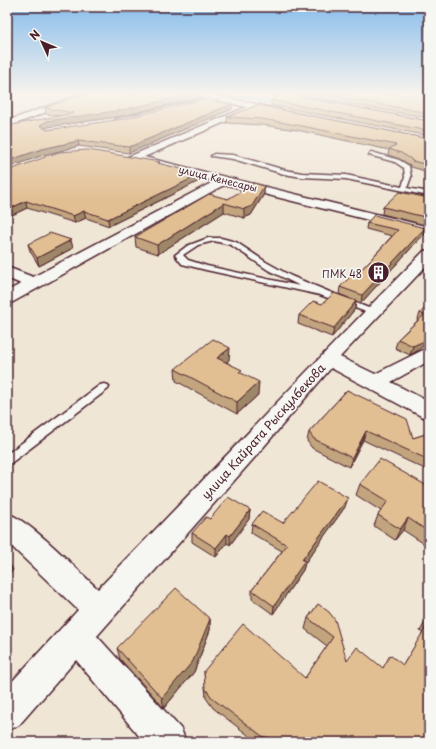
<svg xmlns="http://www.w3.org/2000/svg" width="436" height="749" font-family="'Playpen Sans',sans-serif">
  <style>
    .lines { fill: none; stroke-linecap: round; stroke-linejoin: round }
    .canal { fill: #94c9f2; fill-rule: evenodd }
    .lane-casing { stroke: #4a1f2b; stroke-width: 3 }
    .street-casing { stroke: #4a1f2b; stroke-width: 3 }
    .lane { fill: #f6f6f2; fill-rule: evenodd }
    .street { fill: #f6f6f2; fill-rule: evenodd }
    .wall { fill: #c2a47e; stroke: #4a1f2b }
    .shaded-wall { fill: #9e8667; stroke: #4a1f2b }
    .building { fill: #e1bf93; stroke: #4a1f2b }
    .labels { text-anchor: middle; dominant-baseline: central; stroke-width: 3.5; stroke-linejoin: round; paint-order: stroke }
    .far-street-label { font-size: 10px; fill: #4a1f2b; stroke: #f6f6f2 }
    .far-poi-label { font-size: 10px; fill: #4a1f2b; stroke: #f6f6f2; text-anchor: end }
    .street-label { font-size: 12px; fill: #4a1f2b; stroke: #f6f6f2 }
  </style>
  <rect width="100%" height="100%" fill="#f0e6d6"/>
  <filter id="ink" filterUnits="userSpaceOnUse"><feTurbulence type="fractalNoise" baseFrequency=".025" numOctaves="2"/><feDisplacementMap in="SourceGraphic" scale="8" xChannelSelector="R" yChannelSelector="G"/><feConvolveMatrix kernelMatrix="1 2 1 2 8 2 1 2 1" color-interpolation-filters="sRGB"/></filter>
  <g filter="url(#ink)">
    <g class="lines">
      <path class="canal" d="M230 95H246L298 106 302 108 298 110Z"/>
      <defs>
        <path id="lane" d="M371 152 399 160 409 166 411 177 407 188 429 192V196L346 179 302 177 284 174 233 159 211 156 214 154 233 155 285 170 302 173 346 175 402 187 405 177 404 168 395 162 369 155Z
          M208 238H221L236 242 266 262 291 276 378 312 374 315 320 295 206 270 182 264 175 255 187 246ZM214 241 231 245 268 270 300 286 207 266 188 260 183 255 198 245Z
          M104 384 108 385 109 387 108 389 11 463 7 465V454L100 385Z"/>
        <path id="street" d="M79 95H91L7 127V121Z
          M199 95H214L282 110 286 112 282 114 255 109 144 157 429 227V235L228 185 222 186 13 302 7 303V291L21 284 7 278V267L33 277 215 181 128 161 127 159 128 157 247 107 216 100 188 105 119 124 115 121 116 119 205 98Z
          M429 250V263L340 357 375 374 429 347V361L391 382 429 402V419L421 416 331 368 255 457 97 636 181 729 186 742H144L76 660 19 725 7 731V687L78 610 7 542V513C33 523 76 569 98 589 207 477 314 362 424 251Z"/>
      </defs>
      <use href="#lane" class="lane-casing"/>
      <use href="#street" class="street-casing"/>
      <use href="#lane" class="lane"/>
      <use href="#street" class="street"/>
    </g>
    <path class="wall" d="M269 95H292L429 121V136L271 105V100L274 99Z
      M300 95H429V118Z
      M199 97 188 100 123 116 48 127 45 128 47 130 232 109 129 153 79 146 44 155 7 126 60 116 46 114 45 108Z
      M258 105 429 139V173L422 171V170L411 167 410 165 400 159 388 155 389 150 297 130 262 125 227 123V117Z
      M160 164 201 174V180L109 226 86 218 75 223 27 208 8 217 7 215V171Z
      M264 186V194L251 215 244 218 224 212 158 254 136 247 135 237 228 199Z
      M429 198V226L382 214 383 207Z
      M367 223 425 228 423 235 361 303 356 301 355 309 332 337 298 324 299 315 322 304 349 298 339 294 340 287 361 270 392 236 366 229Z
      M28 244 73 248 39 266 30 251Z
      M429 304 419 350 410 355 395 348 398 339 417 321 420 313Z
      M229 360 227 362 242 374 258 395 237 414 176 381 175 369Z
      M347 390 413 438 429 433V471L363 440 349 467 312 448 307 441 309 432Z
      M360 484 429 487V547L403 530 395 540 374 526 378 515 381 511 356 495Z
      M345 507 305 563 303 570 273 614 252 599V590L282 551 251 533 252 524 283 523Z
      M250 510 249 519 230 545 227 543 216 557 192 542V533L210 519Z
      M318 604 347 661 383 668 403 665 423 633 420 631 429 615V732L425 741 426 742H257L213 708 206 698 204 671 305 678 327 646 305 629 308 618Z
      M210 619V630L194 672 164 708 120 659 117 648Z"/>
    <path class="shaded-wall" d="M189 95H199V97L188 100 123 116 48 127 42 130 40 125 47 121Z
      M232 104V109L129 153V147Z
      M78 141 79 146 44 155 7 168V161L42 149Z
      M201 174V180L109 226 108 219Z
      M264 186V194L251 215 244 218V209Z
      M26 201 27 208 8 217 7 210Z
      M224 203V212L158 254 157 245Z
      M84 211 86 218 75 223 73 216Z
      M425 228 423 235 361 303 362 295Z
      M71 240 73 248 39 266 37 258Z
      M356 301 355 309 332 337 334 328Z
      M429 335V340L419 350 410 355 413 346Z
      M230 348 229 360 217 370V358Z
      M259 382 258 395 237 414V402Z
      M366 431 363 440 349 467 352 458Z
      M348 498 345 507 305 563 303 570 273 614 274 606 302 560Z
      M250 510 249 519 230 545V536Z
      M408 518 403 530 395 540 400 529Z
      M227 534V543L216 557V548Z
      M11 566 13 570 7 576V569Z
      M210 619V630L194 672 164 708 162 698Z"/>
    <path class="building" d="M80 95H189L122 110 47 121 40 125 47 130 123 119 204 99 232 104 129 147 78 141 42 149 7 161V126L74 113 45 108Z
      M275 95H292L429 121V131L271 100 278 97Z
      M328 95H429V113Z
      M258 105 429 139V166L423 165 425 164 412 161 411 159 401 153 389 149 396 145 297 125 262 119 227 117Z
      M88 150 160 162 158 163 201 174 108 219 84 211 73 216 26 201 7 210V171L59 152Z
      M254 183 264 186 252 206 244 209 224 203 157 245 135 237 209 194 228 199Z
      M399 192 429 198V218L383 207Z
      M374 215 425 228 362 295 340 287 358 269 361 270 398 230 367 223Z
      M50 233 71 240 37 258 28 244Z
      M334 293 356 301 334 328 299 315 313 301 322 304Z
      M429 304V335L422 342 413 346 398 339 424 315 420 313Z
      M213 339 230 348 217 358 242 370 239 372 259 382 237 402 175 369Z
      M347 390 407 419 413 438 429 433V460L366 431 352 458 314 439 309 432Z
      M380 459 429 487V532L408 518 400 529 378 515 388 501 360 484Z
      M318 481 348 498 302 560 305 561 274 606 252 590 287 545 252 524 262 511 283 523Z
      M228 497 250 510 230 536 227 534 216 548 192 533 206 517 210 519Z
      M7 562 11 566 7 569Z
      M176 588 210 619 193 661 162 698 117 648Z
      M318 604 329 612 335 620 347 661 357 647 383 668 390 655 403 665 429 622V732L425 741 426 742H279L277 740 262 736 213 699 205 688 204 671 243 624 305 678 333 637 308 618Z
      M429 616V622L427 620Z"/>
  </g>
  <linearGradient id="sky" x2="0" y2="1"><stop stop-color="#86bcec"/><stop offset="0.47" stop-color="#f8f4ed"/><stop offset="1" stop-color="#f8f4ed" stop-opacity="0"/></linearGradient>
  <rect width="436" height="200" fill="url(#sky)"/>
  <defs>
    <symbol id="building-disc" viewBox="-11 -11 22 22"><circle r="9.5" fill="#4a1f2b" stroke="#f6f6f2"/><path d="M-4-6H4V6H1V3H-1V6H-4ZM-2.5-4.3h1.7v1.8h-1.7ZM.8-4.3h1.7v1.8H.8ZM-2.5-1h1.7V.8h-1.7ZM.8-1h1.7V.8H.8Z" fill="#fff"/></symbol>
  </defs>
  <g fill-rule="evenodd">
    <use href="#building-disc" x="366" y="260" width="25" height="25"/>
  </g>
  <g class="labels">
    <g class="far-street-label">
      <text transform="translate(218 178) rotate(14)">улица Кенесары</text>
    </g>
    <g class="far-poi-label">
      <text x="362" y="273">ПМК 48</text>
    </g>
    <g class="street-label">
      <text transform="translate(263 431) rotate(-48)">улица Кайрата Рыскулбекова</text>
    </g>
  </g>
  <rect width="436" height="749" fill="none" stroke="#f6f6f2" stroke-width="24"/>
  <rect x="12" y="12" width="412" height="725" fill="none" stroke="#4a1f2b" stroke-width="1.5" filter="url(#ink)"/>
  <g transform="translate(42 42) rotate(314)" stroke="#f6f6f2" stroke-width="3" paint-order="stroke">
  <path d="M0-3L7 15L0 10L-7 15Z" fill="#4a1f2b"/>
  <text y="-6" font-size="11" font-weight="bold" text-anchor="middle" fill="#4a1f2b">N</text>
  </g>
</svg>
